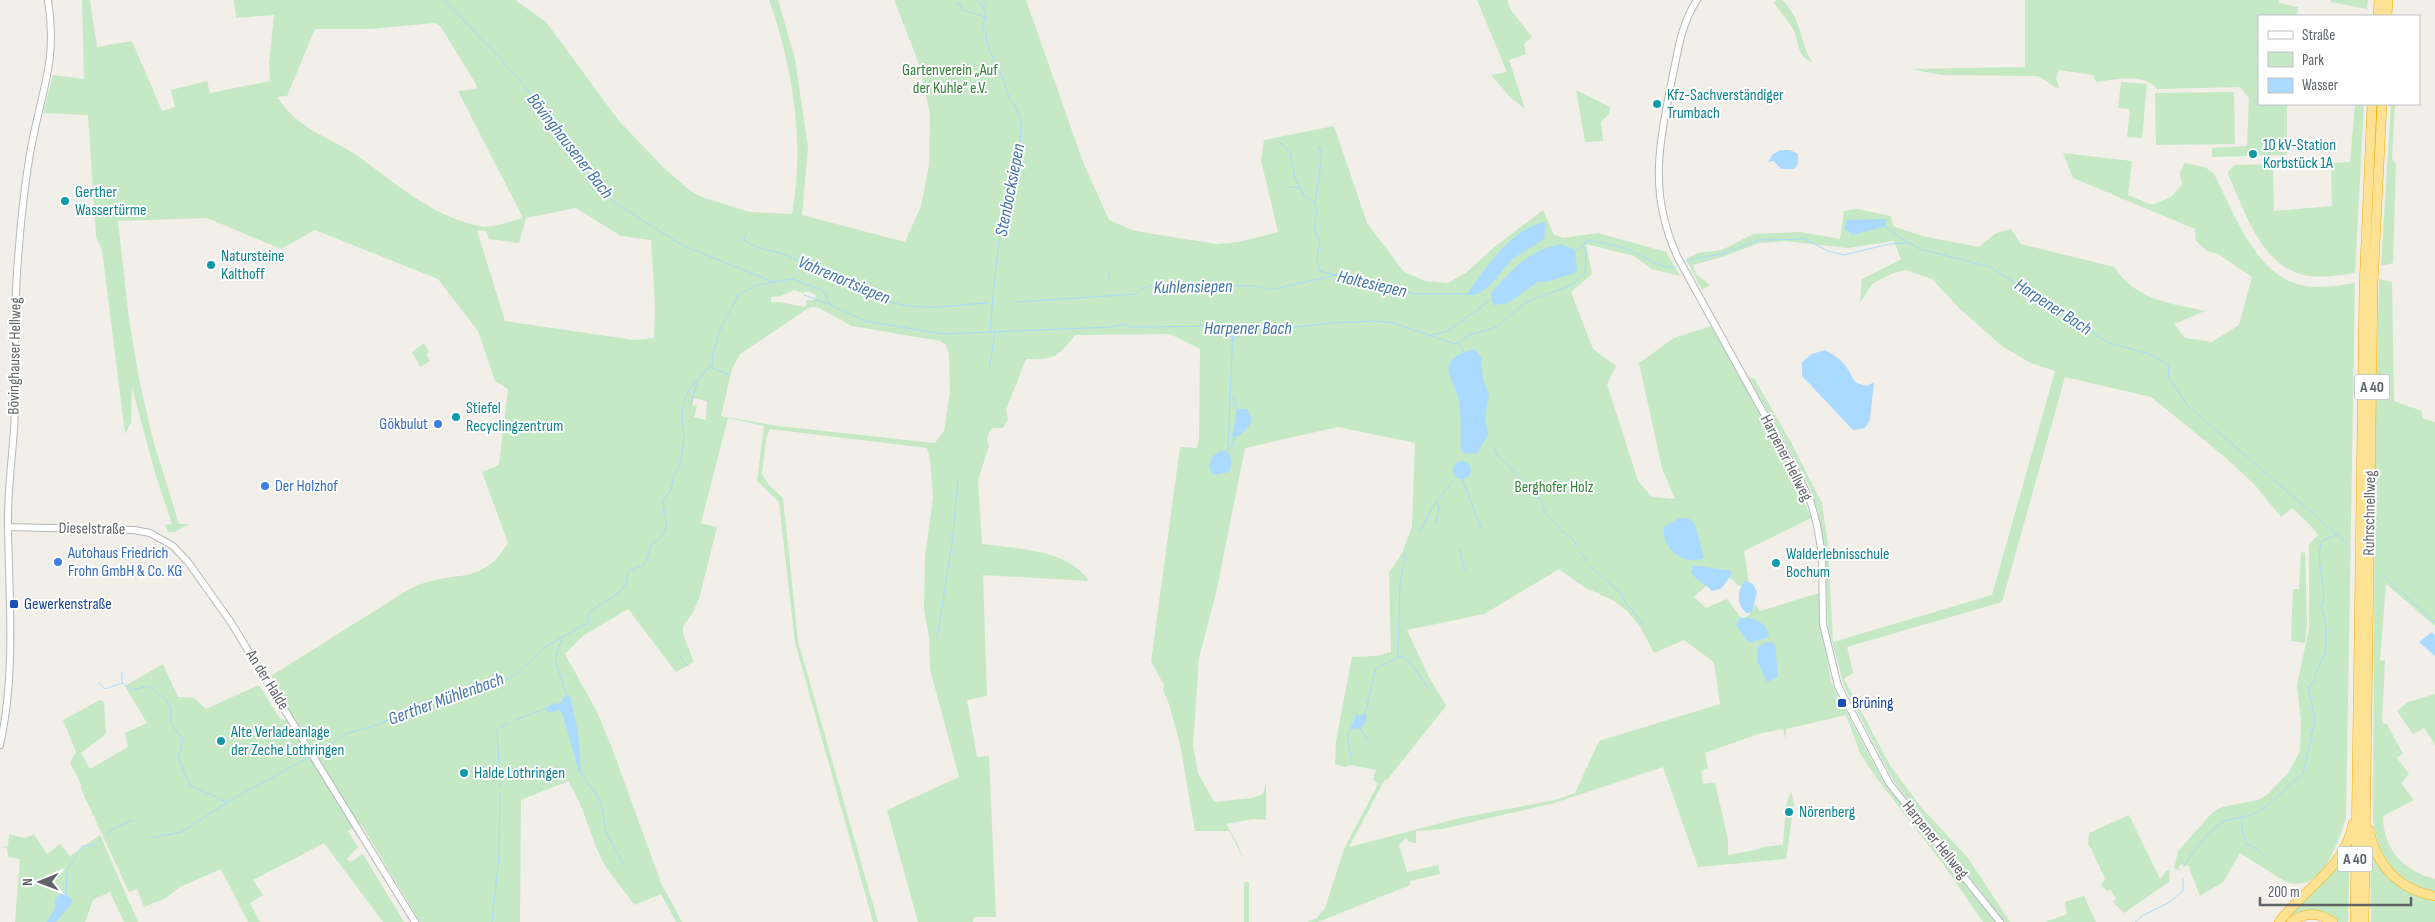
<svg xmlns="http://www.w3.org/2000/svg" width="2435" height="922" font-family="'Sofia Sans Condensed',sans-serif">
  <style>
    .green { fill: #c5e8c5; fill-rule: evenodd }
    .water { fill: #aadaff }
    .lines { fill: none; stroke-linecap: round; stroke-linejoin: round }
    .stream { stroke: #aadaff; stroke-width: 1 }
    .tertiary-casing { stroke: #b5b8bc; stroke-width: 8 }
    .motorway-casing { stroke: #f9ab00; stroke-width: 10 }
    .tertiary { stroke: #fff; stroke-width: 6 }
    .motorway { stroke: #fde293; stroke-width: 9 }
    .culture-dot { fill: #0f9aa8; stroke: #fff; stroke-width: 2 }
    .shop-dot { fill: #3f7fe0; stroke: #fff; stroke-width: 2 }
    .transit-dot { fill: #1a4fb4; stroke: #fff; stroke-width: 2 }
    .labels { text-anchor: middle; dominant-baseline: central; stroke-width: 4; stroke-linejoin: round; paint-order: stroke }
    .shield { fill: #fff; stroke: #8f9295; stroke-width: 1 }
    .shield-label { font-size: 15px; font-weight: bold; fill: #5f6368 }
    .park-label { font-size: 16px; fill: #348238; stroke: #fff }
    .culture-label { font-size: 16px; fill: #0d838f; stroke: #fff; text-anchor: start }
    .street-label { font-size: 16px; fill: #5f6368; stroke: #fff }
    .shop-label { font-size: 16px; fill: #366cbe; stroke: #fff; text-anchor: start }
    .transit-label { font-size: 16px; fill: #164399; stroke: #fff; text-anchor: start }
    .water-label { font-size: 18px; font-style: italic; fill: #4174aa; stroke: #fff }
  </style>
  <rect width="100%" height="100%" fill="#f1efe8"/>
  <path class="green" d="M82 0H90L97 47 132 41 162 111 175 107 171 90 207 81 210 93 270 81 269 65 274 15 236 18 234 0H515L546 22 619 121 662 166 688 189 699 196 749 212 792 214C805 143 793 67 769 0H778L795 59 808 147 802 215 905 242 921 206 929 165 930 113 918 61 894 0H1026L1083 162 1109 220 1132 230 1153 234 1217 244 1239 242 1278 232 1261 160 1264 140 1334 126 1367 223 1404 272 1425 281 1448 283 1467 272 1493 248 1543 210 1554 235 1564 238 1598 233 1666 252 1680 276 1652 269 1634 256 1586 244 1592 274 1571 292 1593 349 1616 366 1607 384 1638 481 1652 497 1675 499 1662 468 1639 363 1674 338 1711 326 1793 473 1811 518 1744 551 1749 584 1739 586 1722 571 1694 597 1706 608 1727 599 1742 619 1749 615 1755 604 1760 611 1819 593V614L1831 682 1871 759 1888 789 1936 844 1996 922H1983L1943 864 1875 776 1860 753 1846 715 1786 729V740L1783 729 1758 734 1705 753 1708 769 1701 771 1703 784 1715 782 1728 840V855L1760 849 1762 847 1783 845 1786 805 1791 792 1794 804 1786 859 1698 867 1663 767 1554 803 1442 829 1416 831V843L1409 842 1406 838 1399 845 1407 872 1438 865 1440 874 1410 881V885L1318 922H1307L1317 918 1325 908 1344 849 1378 784 1373 779 1376 770 1351 765 1345 767 1335 764 1336 741 1352 657 1376 656 1391 652 1389 573 1402 553 1412 527 1415 443 1338 427 1245 448 1217 589 1199 658 1193 745 1198 773 1214 802 1252 798 1263 794 1266 782V820L1253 819 1226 824 1237 843 1244 860 1229 831H1195L1180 744 1169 704 1163 690 1164 685 1151 662 1180 447 1197 448 1199 438 1200 349 1170 334 1075 335C1059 357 1053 360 1026 359L1006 410 1008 419 1003 428H992C987 434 986 439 989 446L978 480 982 544C1017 549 1068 549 1089 581L983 575 987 696 967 700 977 757 989 756 996 917H974L973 922H918L887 810 959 777 930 669 929 636 924 609 925 556 933 498 930 459 927 448 770 429 766 439 762 474 769 485 783 498 798 641 878 922H873L795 642 779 502 757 481 764 426 728 418 701 523 717 527 699 599 692 614 683 626V634L694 662 676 672 628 609 584 635 565 654 597 712 612 748 661 883 682 922H676L661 894 634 905C625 890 611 877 602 860 589 834 585 807 568 781L521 800 520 922H420L361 824 355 827 360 837 358 838 352 828 348 831 358 847 347 859 350 862 363 854 404 922H383L324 843 253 880 263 895 250 903 260 922H248L221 869 180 887 166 898 144 907 137 889 129 892 81 789V784L70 763 76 752 63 720 100 700 104 702 106 734 81 753 90 769 128 747 125 733 147 723 125 686 163 664 178 697 194 698 206 709 259 685 280 719 287 720 270 692 290 721 297 724 271 676 403 593C409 590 417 585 424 583 462 571 483 584 508 543L482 472 499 465 508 389 495 381 478 331 438 279 315 230 281 249 207 218 118 221 129 319 139 379 153 440 179 524H190L174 532H168L165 525 172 524 155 473 132 387 131 423 125 434 102 250 96 237 88 115 43 113 53 75 84 79ZM435 23 441 27 476 84 477 89 458 91 523 218C509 222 492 229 478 226 425 213 396 182 353 153 320 132 301 131 277 97L287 96 315 29H370ZM576 208 621 236 651 240 655 306 654 338 634 340 505 321 477 230 486 231 489 239 519 243 526 218ZM794 290 803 293 808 291 816 295 815 300H806L807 304 804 307 780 302H771V297L781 296ZM810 307H817L852 326 940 341 946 345 949 354 950 392 944 431 935 443 778 426 721 416 732 369 740 354ZM693 398 707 401 706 420 694 417 697 406 692 405ZM1559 569 1584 587 1614 601 1627 611 1639 625 1654 653 1684 640 1714 662 1720 704 1599 741 1575 793 1555 800 1460 818 1349 847 1385 779 1387 780 1446 706 1429 677 1407 630 1484 614Z
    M1477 0H1507L1511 10 1532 37 1524 44 1526 54 1509 60 1525 109 1511 98 1491 75 1507 72Z
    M1776 0H1782C1802 19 1799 40 1812 62 1796 56 1799 40 1793 29 1788 20 1780 12 1774 3Z
    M2025 0H2279L2278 3 2298 7 2297 16H2259V104H2287V155L2212 157V148L2247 146 2249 98 2240 87 2157 89C2143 72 2115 80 2096 82L2093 75 2059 70 2056 78 2059 88C2050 87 2046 78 2036 76L1942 75 1910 69 2025 67Z
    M2331 0H2368L2367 9 2331 2Z
    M2121 82 2147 84 2142 138 2127 137 2130 109 2118 108Z
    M1576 90 1610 107 1609 114 1601 122 1603 141 1585 142Z
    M2234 92 2235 144 2156 145 2155 93Z
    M2355 104H2364L2355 273C2339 275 2320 279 2304 275 2261 265 2246 213 2229 177L2228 172 2234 165 2273 164 2274 211 2332 206 2331 163 2350 162Z
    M2391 104H2395L2392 159 2396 164 2393 263 2381 266Z
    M2063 153 2132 161 2128 195 2152 205 2171 197 2182 185 2180 173 2185 163 2205 167 2214 174C2234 212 2255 275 2301 285 2319 289 2337 286 2355 283L2346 818C2337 844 2323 894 2286 882L2240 853 2223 882 2200 896 2188 865 2184 867 2181 864 2178 868 2181 870 2174 869 2178 851 2213 812 2222 807 2258 800 2267 795 2289 772 2300 751 2301 722 2297 685 2309 629V544L2318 535 2312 527 2292 508 2281 517 2255 485 2225 457 2151 397 2065 377 2002 602 1847 647 1853 673 1844 679 1891 767 1921 807 1968 858 2010 922H2005L1893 780 1844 686 1828 626 1825 547 1818 511 1809 485 1749 378H1754L1793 446 1822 503 1828 545 1833 642 1992 595 2055 371 2031 363 2003 347 1960 309 1932 279 1906 270 1893 273 1872 284 1860 303 1862 279 1901 259 1894 241 1847 248 1785 241 1759 243 1725 256 1693 265 1696 274 1710 285 1702 290 1686 259 1698 253 1722 250 1753 234 1800 232 1840 239 1844 211 1857 209 1891 216 1893 226 1922 236 1979 247 1996 233 2011 229 2021 244 2114 267C2136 300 2169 303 2205 311L2174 324 2185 338 2212 342 2239 325 2252 277 2218 254 2207 251 2196 241 2195 229 2073 178Z
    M2379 279 2392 282 2394 401 2422 411V418L2435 422V626L2386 584 2380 661 2385 660 2382 723 2387 724 2403 754 2397 758 2409 774 2401 783 2414 800 2383 816C2383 850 2404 871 2435 879V893C2397 885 2378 857 2373 820L2375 456Z
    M424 343 429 352 426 354 430 361 420 367 412 352Z
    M2301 552 2305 553 2307 622 2305 643 2291 641 2293 589H2299Z
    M2435 694V745L2424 728 2413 734 2397 711 2408 702Z
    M2129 815 2160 879 2167 870H2170L2169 882 2124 913 2113 902 2116 899 2111 890 2107 891 2101 885 2105 879 2091 848 2088 845 2089 833Z
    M9 834 25 838 34 834 47 854 60 844 70 856 100 835 138 922H124L110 892 93 900 85 922H15L20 859 8 857 7 848 0 847 8 846Z
    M2350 843 2348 922H2337L2327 915 2283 922Z
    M2370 844 2380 865 2435 899V922H2371Z
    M1244 882H1249V922H1244Z
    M2084 896 2096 922H2045L2067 914 2065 902Z"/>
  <path class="water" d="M1781 150H1790L1798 154V164L1794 169H1781L1774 161 1768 162 1773 154Z
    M1886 219V226L1853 235 1844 228 1847 220Z
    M1546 222 1544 239C1534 246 1524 251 1514 258 1502 267 1485 301 1467 294 1486 268 1512 227 1546 222Z
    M1561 244 1575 250 1577 269 1575 273 1546 282H1538L1508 303 1493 305 1491 293C1513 270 1526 251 1561 244Z
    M1474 349 1481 357 1483 380 1489 394 1485 418 1488 435 1477 453 1468 454 1461 451C1461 437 1461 409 1458 396 1455 387 1445 372 1450 363 1454 355 1466 351 1474 349Z
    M1825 350C1833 354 1842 360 1847 368 1855 380 1851 382 1867 386L1874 382 1870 419 1865 428 1853 430 1802 376V362L1812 354Z
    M1237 409H1247L1252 419 1249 426 1239 436 1232 437Z
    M1220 451H1227C1233 459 1232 464 1229 472L1215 475 1211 472 1209 466 1212 457Z
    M1453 470a9 9 0 1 1 18 0a9 9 0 1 1-18 0Z
    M1679 518H1688L1695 524 1704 558C1684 566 1661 549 1664 527Z
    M1693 565 1731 571 1732 574 1721 589 1712 591C1706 584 1695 580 1691 572Z
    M1745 581 1753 584 1757 592 1752 612 1746 613C1736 603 1737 591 1745 581Z
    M1740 618C1753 616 1768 623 1769 637L1749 643 1736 625Z
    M2432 632 2435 635V656L2419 642Z
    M1766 642 1775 644 1778 677 1767 682 1757 660 1758 647Z
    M570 696 578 732 581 774 579 772 563 715 559 710 549 713 545 708 555 703 560 704 564 697Z
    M1366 710V722L1360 728 1350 729 1357 713 1359 716 1363 715Z
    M63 892 72 899 71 904 56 922H47L55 908V899Z"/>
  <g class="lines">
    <path class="stream" d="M444 0 500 58 540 104 585 170 615 203 682 245 775 283
      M977 0 981 5
      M987 0 982 5 986 15 982 29 986 33 987 43 994 61 1002 76 1010 100 1014 104 1021 120 1020 149 1013 164 1014 171C1002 183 992 308 990 332
      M956 3 960 4 963 10 986 17
      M1277 139 1290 153 1295 177 1304 196 1314 202 1317 211 1314 230 1320 241 1317 259 1319 271 1415 294H1467
      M1289 187 1300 188
      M1315 202 1322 157 1319 146
      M1884 226 1909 243
      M746 232 744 240C758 251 771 249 786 255 830 273 872 305 921 307 943 308 965 304 987 303
      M1575 250 1582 246
      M1686 261 1721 254 1759 240 1805 239 1828 251 1844 255 1889 244 1909 243 1920 249 1990 267 2109 343 2149 354 2168 364 2169 378 2187 405 2349 545
      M1109 273V278
      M1496 279 1500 281
      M804 295 831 305
      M1016 302 1137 294 1141 289 1148 286H1255L1269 290 1341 274
      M1432 335 1448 331 1492 299
      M1234 339 1240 336 1243 328
      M1459 343 1464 352
      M711 367 729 375
      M989 370 995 332
      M1232 397 1234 398 1237 406
      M1232 403 1237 409
      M691 405 698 379
      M1493 447 1497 455 1537 494 1546 514 1557 524 1560 530 1572 538 1577 546
      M1228 449 1233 327
      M1227 451 1232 446 1235 435
      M1462 478 1481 528
      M1435 525 1439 509 1437 502
      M1420 531 1434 505 1456 477
      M1459 549 1465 570
      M1580 552 1587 561
      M1590 566 1622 594 1623 599 1644 626
      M2382 575 2435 622
      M562 638 555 659 567 696
      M937 639 952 543 958 480
      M680 656 687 666
      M1399 657 1403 656C1414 667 1422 677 1428 689
      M122 672V683
      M99 683 105 689 122 683 133 690 149 686 166 700 171 709V723L183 740 178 757 190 785 216 797
      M1366 710 1376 668 1398 658 1400 583 1406 552
      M515 720 545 709
      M1360 728 1369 742
      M315 753 348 733 374 726 436 699 461 696 506 680 516 674 545 647 589 622 588 615C598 601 619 599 626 583 627 580 627 575 628 571L645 564 651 545C674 531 664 522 663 500L671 490 674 474 681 464C680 454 684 446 684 436 684 430 682 423 682 417 682 391 697 380 713 364L712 356 720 330 738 295 757 285 792 279 822 290 831 305 865 321 943 334 1111 327 1126 324 1131 327 1233 326 1279 329 1330 323 1376 321 1393 323 1455 344 1472 334 1497 327 1526 302 1572 285 1585 273 1586 252 1583 246 1587 240 1622 247 1664 267H1676
      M1352 763 1347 734 1352 728
      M581 773 601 802 606 831 624 866
      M500 787 497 729 509 723
      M218 799 227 802
      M2242 819V831L2246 844 2259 850 2265 857
      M106 835 112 829 133 820
      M152 838 181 832 234 798 310 757
      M2184 867C2187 857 2216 823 2225 821 2236 818 2248 817 2259 811 2277 800 2287 785 2303 774L2315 719 2308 687 2315 682C2314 670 2322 663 2325 652 2328 640 2326 618 2321 608 2330 587 2313 564 2322 541L2338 534
      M66 895 67 870 82 846 94 845 101 839
      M492 922 499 856 500 793
      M2135 922 2142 916 2168 903 2183 891V879"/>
    <defs>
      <path id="tertiary" d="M1697 0C1681 24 1678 51 1672 79 1659 146 1648 193 1678 258L1800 479 1811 503 1817 525 1822 554 1823 624 1838 686 1889 783 2000 922
        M8 527 134 530 150 533 173 546 188 562 230 621 415 922
        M0 745C16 674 9 599 8 526 7 487 14 449 15 409 15 364 14 319 17 273 20 228 24 182 33 138 44 84 57 57 48 0"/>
      <path id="motorway" d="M2378 16 2379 0
        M2387 16 2388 0
        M2369 830C2376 865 2399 890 2435 896
        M2279 922C2305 888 2344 869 2353 824
        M2291 922C2305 912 2319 912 2333 922
        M2355 922 2364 288 2372 104
        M2364 922 2373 285 2382 104"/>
    </defs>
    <use href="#tertiary" class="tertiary-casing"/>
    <use href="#motorway" class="motorway-casing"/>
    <use href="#tertiary" class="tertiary"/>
    <use href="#motorway" class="motorway"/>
  </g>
  <g class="culture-dot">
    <circle cx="1657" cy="104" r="5"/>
    <circle cx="2253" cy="154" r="5"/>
    <circle cx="65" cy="201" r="5"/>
    <circle cx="211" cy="265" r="5"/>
    <circle cx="456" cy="417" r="5"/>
    <circle cx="1776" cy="563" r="5"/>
    <circle cx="221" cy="741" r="5"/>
    <circle cx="464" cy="773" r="5"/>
    <circle cx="1789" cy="812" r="5"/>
  </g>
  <g class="shop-dot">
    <circle cx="438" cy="424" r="5"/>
    <circle cx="265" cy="486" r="5"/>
    <circle cx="58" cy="562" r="5"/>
  </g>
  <g class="transit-dot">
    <rect x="9" y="599" width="10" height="10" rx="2.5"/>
    <rect x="1837" y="698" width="10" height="10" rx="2.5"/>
  </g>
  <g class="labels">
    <g class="shield">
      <rect x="2354.5" y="374.5" width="35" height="25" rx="4"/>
      <rect x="2337.5" y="846.5" width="35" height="25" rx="4"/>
    </g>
    <g class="shield-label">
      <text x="2372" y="387">A 40</text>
      <text x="2355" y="859">A 40</text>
    </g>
    <g class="park-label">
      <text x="950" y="70">Gartenverein „Auf<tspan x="950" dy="18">der Kuhle“ e.V.</tspan></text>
      <text x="1554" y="487">Berghofer Holz</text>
    </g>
    <g class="culture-label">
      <text x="1667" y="95">Kfz-Sachverständiger<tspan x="1667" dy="18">Trumbach</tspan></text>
      <text x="2263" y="145">10 kV-Station<tspan x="2263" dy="18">Korbstück 1A</tspan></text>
      <text x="75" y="192">Gerther<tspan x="75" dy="18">Wassertürme</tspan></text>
      <text x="221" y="256">Natursteine<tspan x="221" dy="18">Kalthoff</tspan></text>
      <text x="466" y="408">Stiefel<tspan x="466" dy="18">Recyclingzentrum</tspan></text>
      <text x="1786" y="554">Walderlebnisschule<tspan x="1786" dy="18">Bochum</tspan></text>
      <text x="231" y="732">Alte Verladeanlage<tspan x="231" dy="18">der Zeche Lothringen</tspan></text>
      <text x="474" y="773">Halde Lothringen</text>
      <text x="1799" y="812">Nörenberg</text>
    </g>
    <g class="street-label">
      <text transform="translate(15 356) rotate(-89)">Bövinghauser Hellweg</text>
      <text transform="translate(1786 458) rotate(63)">Harpener Hellweg</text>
      <text transform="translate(2370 513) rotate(-89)">Ruhrschnellweg</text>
      <text transform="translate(92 529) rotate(1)">Dieselstraße</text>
      <text transform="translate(267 680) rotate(58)">An der Halde</text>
      <text transform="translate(1935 840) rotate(51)">Harpener Hellweg</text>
    </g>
    <g class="shop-label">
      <text x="428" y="424" text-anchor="end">Gökbulut</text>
      <text x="275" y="486">Der Holzhof</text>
      <text x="68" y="553">Autohaus Friedrich<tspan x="68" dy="18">Frohn GmbH &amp; Co. KG</tspan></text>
    </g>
    <g class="transit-label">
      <text x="24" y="604">Gewerkenstraße</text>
      <text x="1852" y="703">Brüning</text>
    </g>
    <g class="water-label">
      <text transform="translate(570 146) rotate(52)">Bövinghausener Bach</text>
      <text transform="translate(1010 190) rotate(-79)">Stenbocksiepen</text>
      <text transform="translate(844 280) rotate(23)">Vahrenortsiepen</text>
      <text transform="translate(1372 284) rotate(13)">Holtesiepen</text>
      <text transform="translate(1193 287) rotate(-1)">Kuhlensiepen</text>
      <text transform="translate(2053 307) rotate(33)">Harpener Bach</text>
      <text x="1248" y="328">Harpener Bach</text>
      <text transform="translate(446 699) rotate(-20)">Gerther Mühlenbach</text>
    </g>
  </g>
  <rect x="2258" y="15" width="162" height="90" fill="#ffffff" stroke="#bfc1c3"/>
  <rect x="2268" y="31" width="25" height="8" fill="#ffffff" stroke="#bfc1c3"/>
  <text x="2302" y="40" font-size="15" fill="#5f6368">Straße</text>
  <rect x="2268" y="52" width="25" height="15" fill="#c5e8c5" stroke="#bfc1c3"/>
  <text x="2302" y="65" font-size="15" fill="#5f6368">Park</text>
  <rect x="2268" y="78" width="25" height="15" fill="#aadaff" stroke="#bfc1c3"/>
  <text x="2302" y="90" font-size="15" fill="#5f6368">Wasser</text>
  <g transform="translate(40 882) rotate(269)" stroke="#ffffff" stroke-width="4" paint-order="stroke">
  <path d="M0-4L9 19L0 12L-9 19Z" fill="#5f6368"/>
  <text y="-8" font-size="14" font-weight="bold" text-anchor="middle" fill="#5f6368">N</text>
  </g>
  <path d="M2260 897v8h151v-8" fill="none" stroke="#5f6368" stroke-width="2.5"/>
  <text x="2268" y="897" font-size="15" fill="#5f6368" stroke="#ffffff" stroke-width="4" paint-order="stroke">200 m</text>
</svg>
